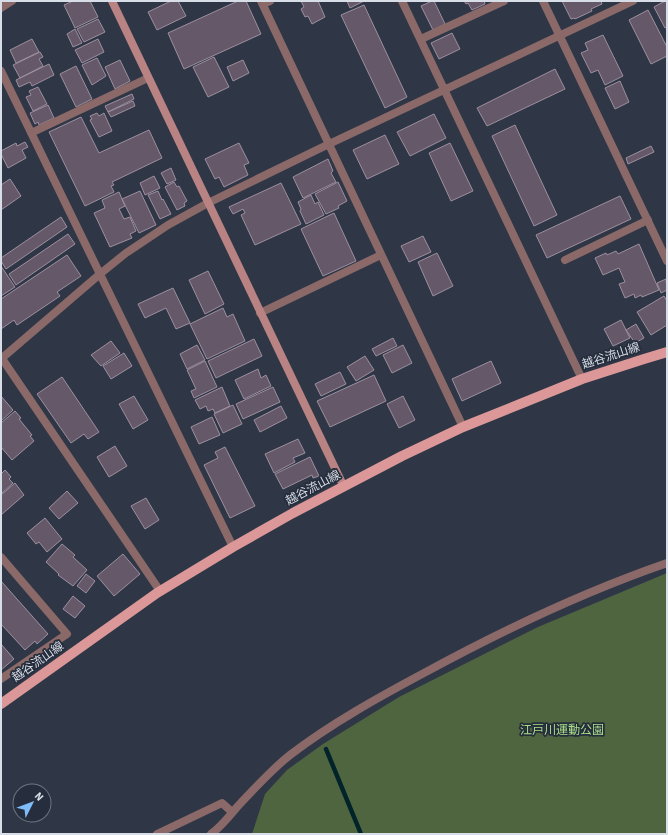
<svg xmlns="http://www.w3.org/2000/svg" width="668" height="835" font-family="'Source Sans 3','Noto Sans JP',sans-serif">
  <style>
    .green { fill: #4e6540 }
    .lines { fill: none; stroke-linecap: round; stroke-linejoin: round }
    .stream { stroke: #022329; stroke-width: 4.5 }
    .building { fill: #655868; stroke: #9d8fa0 }
    .lane { stroke: #8b6968; stroke-width: 8 }
    .street { stroke: #8b6968; stroke-width: 8 }
    .secondary { stroke: #b98383; stroke-width: 8 }
    .primary { stroke: #dc9898; stroke-width: 10 }
    .labels { text-anchor: middle; dominant-baseline: central; stroke-width: 3.5; stroke-linejoin: round; paint-order: stroke }
    .street-label { font-size: 12px; fill: #d8dee8; stroke: #262d3c }
    .park-label { font-size: 12px; fill: #a9df89; stroke: #262d3c }
  </style>
  <rect width="100%" height="100%" fill="#2f3747"/>
  <path class="green" d="M667 573V834H252L265 794 287 770 323 744 399 697 538 627Z"/>
  <g class="lines">
    <path class="stream" d="M326 749 361 834"/>
  </g>
  <path class="building" d="M73 1H90L98 17 75 28 64 5Z
    M171 1H178L186 16 157 30 148 12Z
    M238 1H246L261 34 184 69 168 33Z
    M301 1H318L325 17 312 24 308 16 305 17 301 9 304 7Z
    M347 1H364L350 8Z
    M432 1H434L445 24 433 30 421 6Z
    M464 1H484L485 4 472 10 468 3 466 4Z
    M562 1H601L602 4 591 9 592 11 575 19 574 18 571 19Z
    M665 1H667V27L665 28 654 7Z
    M364 5 407 97 385 108 341 15Z
    M648 10 667 47V56L651 64 629 20Z
    M98 19 105 32 84 42 77 29Z
    M75 29 82 43 73 47 67 34Z
    M452 33 460 49 439 59 431 43Z
    M603 35 623 76 605 85 598 70 591 73 581 53 588 50 585 43Z
    M32 39 39 52 16 63 10 50Z
    M98 39 104 52 82 63 75 50Z
    M40 52 43 57 39 59 43 66 20 78 13 65Z
    M214 57 229 87 208 97 193 67Z
    M97 58 106 76 92 85 82 65Z
    M120 60 130 81 115 89 105 67Z
    M243 60 249 73 233 81 227 67Z
    M49 64 54 75 32 86 30 82 19 87 16 80Z
    M76 66 92 99 76 107 60 74Z
    M555 69 565 89 487 126 477 108Z
    M620 81 629 102 615 109 605 88Z
    M38 87 47 104 33 111 26 97 31 95 29 91Z
    M132 94 134 99 108 112 105 106Z
    M133 101 135 106 111 117 108 112Z
    M48 105 54 118 39 125 38 122 35 124 30 113Z
    M97 113 99 116 104 113 112 131 99 137 90 120 92 119 90 116Z
    M434 114 446 138 410 156 397 132Z
    M81 117 99 153 149 130 162 158 112 182 114 185 111 186 114 192 85 206 49 132Z
    M515 125 557 215 534 226 492 136Z
    M385 135 399 164 367 179 353 150Z
    M25 142 28 147 22 150 26 158 8 168 1 154V151L16 143 17 146Z
    M239 143 249 163 244 165 248 175 224 187 219 177 215 179 205 159Z
    M450 143 473 191 451 201 429 153Z
    M651 146 654 152 628 164 626 158Z
    M328 159 333 171 331 173 336 182 303 198 293 177Z
    M171 168 176 180 167 184 161 173Z
    M154 176 160 188 145 195 140 183Z
    M10 179 21 196 1 210V185Z
    M174 182 177 187 179 186 187 201 184 203 185 206 177 210 165 187Z
    M338 182 347 201 338 206 339 208 326 214 315 194Z
    M281 183 301 224 255 245 241 215 245 213 243 209 233 214 229 207Z
    M140 191 156 225 139 233 122 199Z
    M158 191 162 200 163 199 171 214 160 219 148 195Z
    M119 192 125 206 119 209 124 219 130 217 136 231 130 234 132 238 110 247 94 213 105 208 102 200Z
    M311 195 315 204 318 202 324 215 306 224 300 211 301 209 298 202Z
    M620 196 631 219 547 258 536 235Z
    M334 213 356 261 323 276 301 229Z
    M61 217 67 227 6 269 1 261V258Z
    M68 234 75 244 16 285 9 274Z
    M423 236 431 252 409 262 401 246Z
    M639 244 659 290 642 297 641 295 635 298 634 294 625 298 619 284 625 282 619 268 603 275 595 258 606 253 607 255 616 251 618 254Z
    M437 253 453 286 433 296 418 262Z
    M67 255 81 276 57 292 60 296 17 325 14 320 1 329V299Z
    M1 266 15 287 1 296Z
    M208 271 224 304 205 314 189 280Z
    M666 279 667 290 661 293 657 283Z
    M173 288 190 323 176 329 166 308 145 318 138 304Z
    M664 296 667 301V325L651 335 637 312Z
    M223 308 227 317 233 314 245 341 207 359 190 324Z
    M621 320 630 338 613 346 604 329Z
    M636 324 644 338 635 343 626 330Z
    M393 338 397 346 376 356 372 349Z
    M254 339 262 356 216 378 208 361Z
    M111 341 120 353 101 366 91 355Z
    M197 345 205 360 187 369 180 354Z
    M403 345 412 363 392 373 383 355Z
    M124 353 132 366 111 379 103 366Z
    M365 356 374 370 356 381 347 367Z
    M205 361 217 387 194 398 191 391 196 389 187 370Z
    M491 361 501 383 462 401 452 379Z
    M258 369 261 378 266 375 271 386 244 399 235 380Z
    M340 372 346 384 321 396 315 384Z
    M374 375 386 401 330 427 317 401Z
    M62 377 99 432 88 439 84 434 71 443 37 394Z
    M222 387 230 406 215 413 213 409 208 411 206 406 200 409 195 400Z
    M273 387 280 402 243 419 236 404Z
    M1 396 13 410 1 421Z
    M134 396 148 420 133 429 119 404Z
    M403 396 415 420 399 428 387 404Z
    M233 405 242 424 223 433 214 414Z
    M281 406 287 418 260 432 254 420Z
    M15 411 21 418 19 419 32 435 30 436 34 441 12 460 1 447V423Z
    M212 417 220 435 199 444 191 427Z
    M298 439 305 453 293 458 295 462 274 473 265 454Z
    M115 446 127 466 109 477 97 457Z
    M225 447 255 506 230 518 204 465 218 458 215 452Z
    M310 457 319 476 313 478 312 475 283 489 275 474Z
    M5 470 11 477 9 479 13 483 1 494V474Z
    M15 483 24 495 1 515V495Z
    M67 491 78 503 59 519 49 508Z
    M146 498 159 520 145 529 131 506Z
    M45 518 62 539 47 552 39 542 36 544 27 533Z
    M62 544 75 555 73 557 87 570 73 586 58 575 59 574 46 562Z
    M123 554 140 574 114 596 97 576Z
    M86 574 95 581 86 593 77 586Z
    M1 581 48 634 37 644 35 641 25 650 1 624Z
    M73 596 85 606 75 618 63 609Z
    M1 644 14 659 1 670Z"/>
  <g class="lines">
    <path class="lane" d="M263 4 270 1
      M421 39 504 1
      M565 260 648 220
      M260 313 381 255
      M157 834 222 803 232 812
      M211 834C222 826 230 815 238 806 255 788 271 770 290 755 332 723 379 697 424 673 503 630 583 592 667 563"/>
    <path class="street" d="M261 1 463 427
      M402 1 582 379
      M543 1 667 261
      M1 8 12 1
      M1 71 233 547
      M31 133 148 78
      M1 357 160 591
      M1 359 100 274 126 253 168 225 208 203 329 144 633 1
      M1 557 67 634 1 679"/>
    <path class="secondary" d="M112 1 344 487"/>
    <path class="primary" d="M1 704 157 593 233 547 293 513 402 456 463 427 582 379 644 359 667 352"/>
  </g>
  <g class="labels">
    <g class="street-label">
      <text transform="translate(611 356) rotate(-18)">越谷流山線</text>
      <text transform="translate(313 488) rotate(-28)">越谷流山線</text>
      <text transform="translate(38 662) rotate(-35)">越谷流山線</text>
    </g>
    <g class="park-label">
      <text x="562" y="730">江戸川運動公園</text>
    </g>
  </g>
  <rect width="668" height="835" fill="none" stroke="#d8dee8" stroke-width="4"/>
  <g transform="translate(32 803) rotate(48)"><circle r="19" fill="#262d3c" stroke="#6d7481"/>
  <path d="M0-3L7 15L0 10L-7 15Z" fill="#7ebdf9"/>
  <text y="-6" font-size="11" font-weight="bold" text-anchor="middle" fill="#d8dee8">N</text>
  </g>
</svg>
